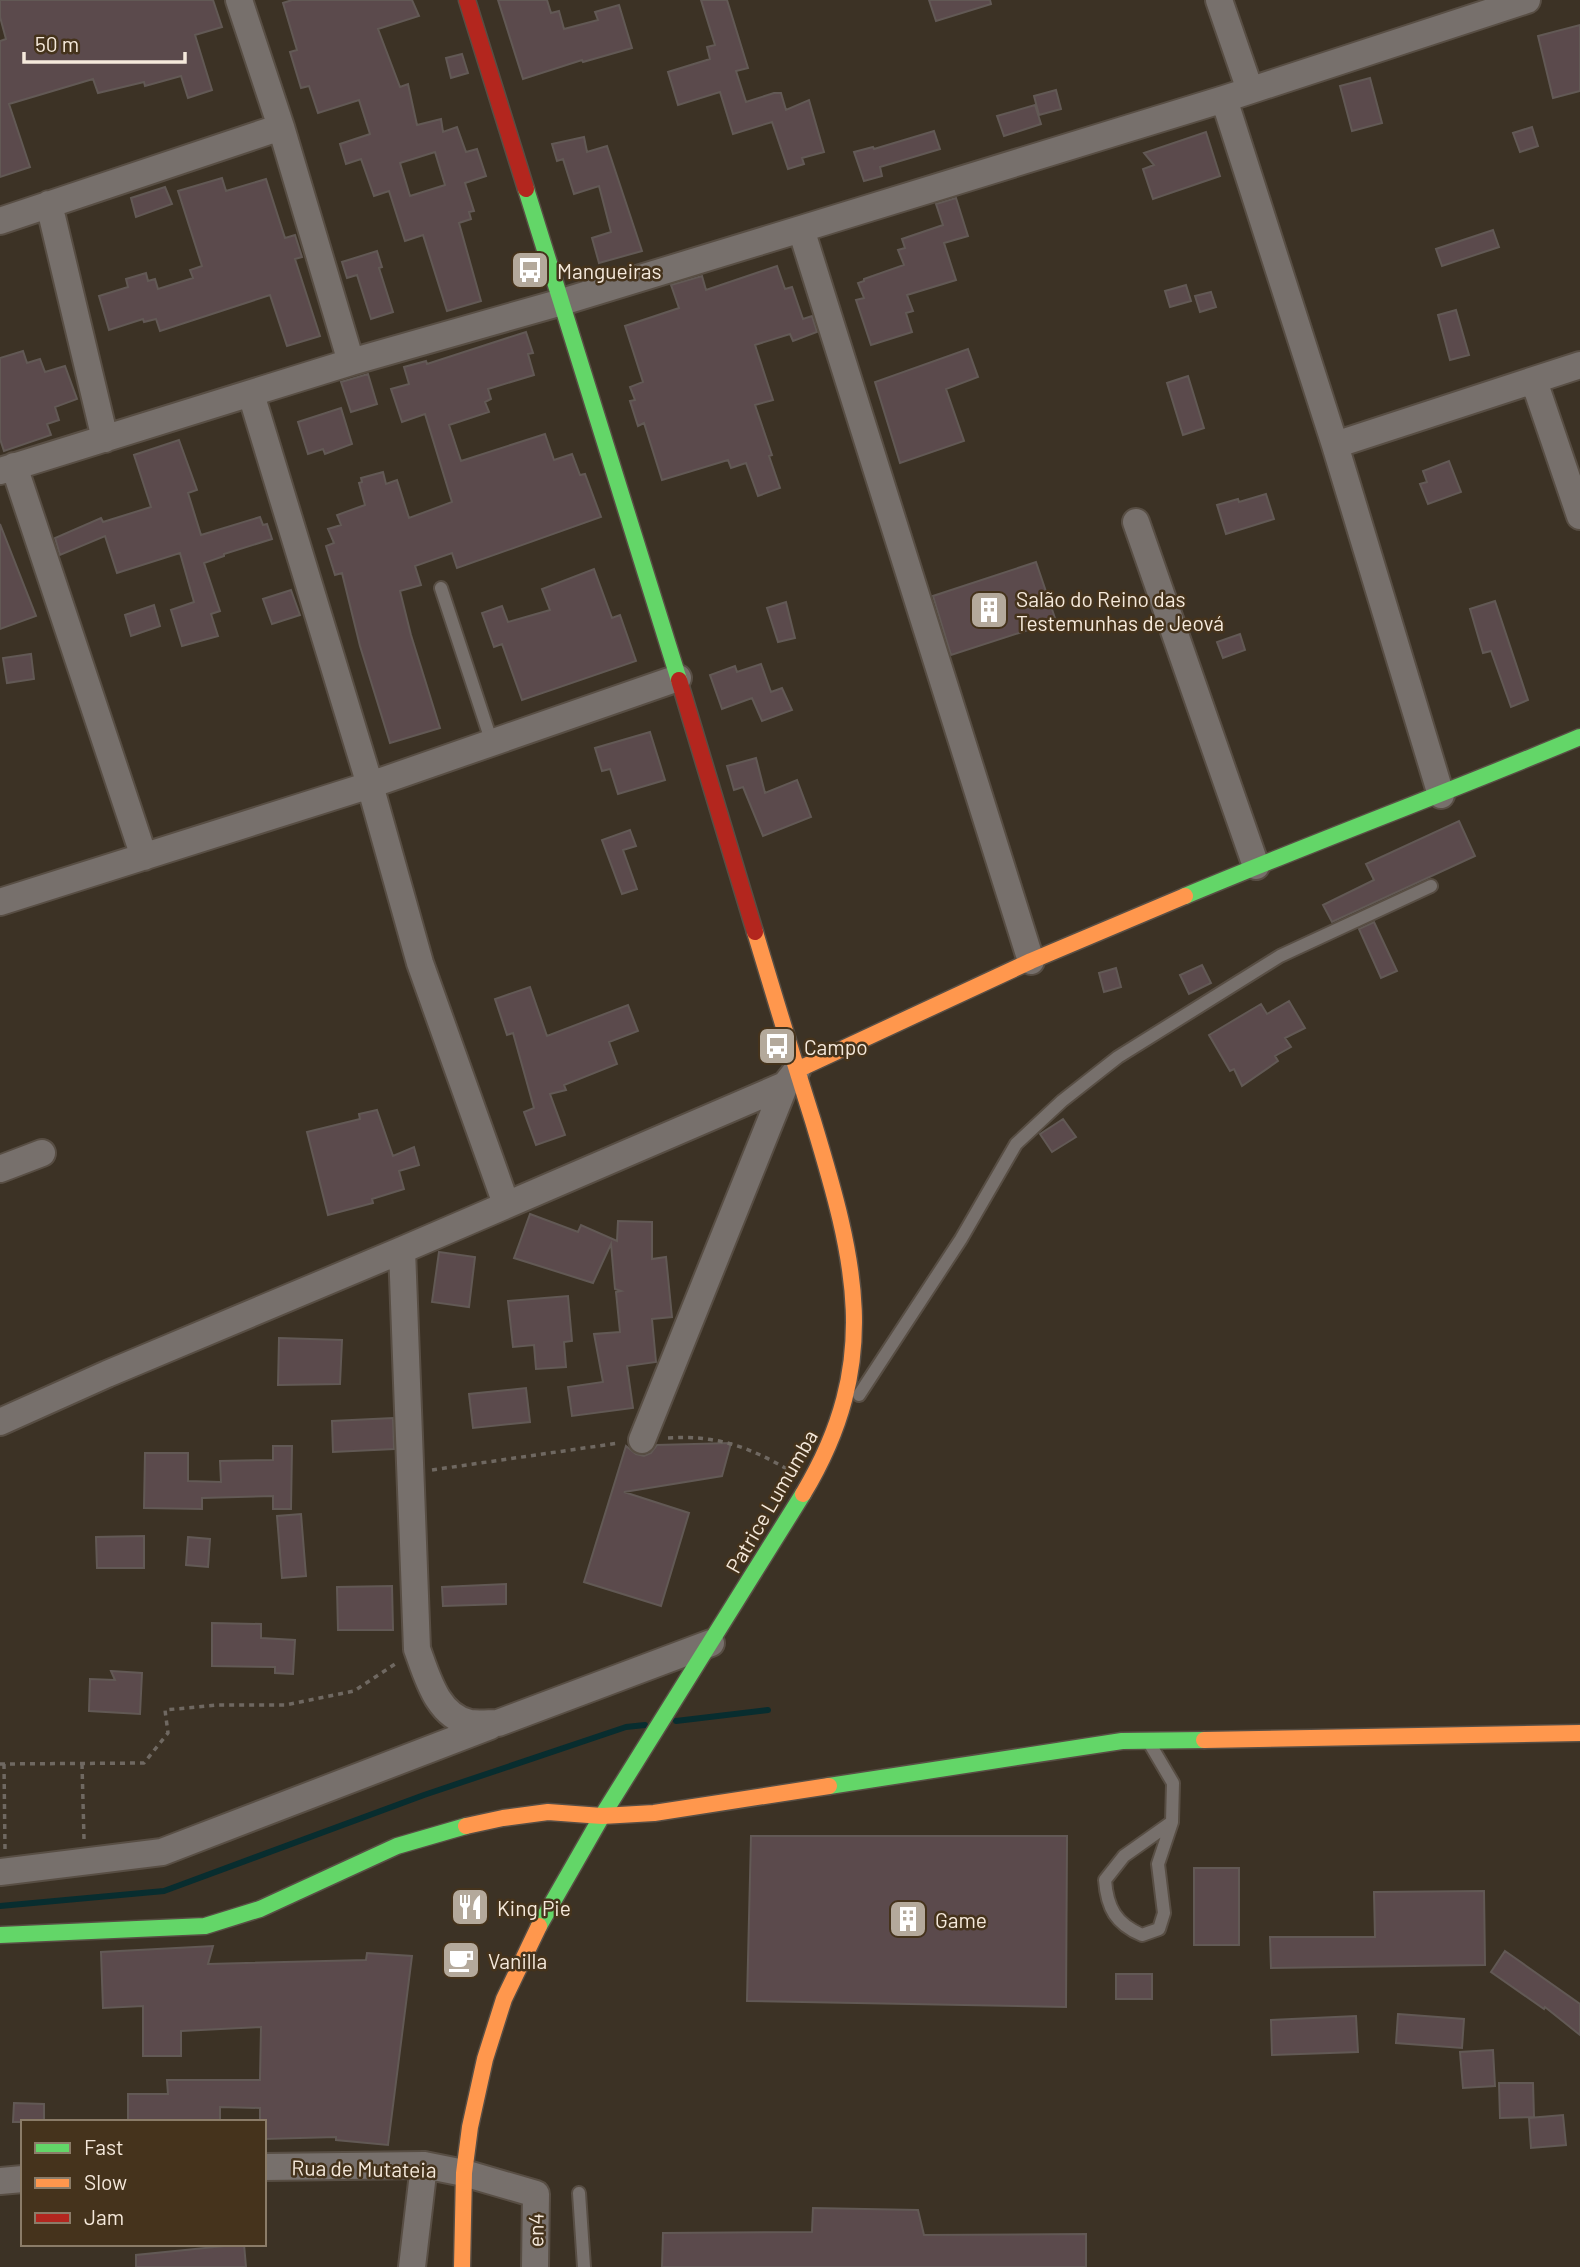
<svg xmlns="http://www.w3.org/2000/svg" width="1580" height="2267" font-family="Barlow,sans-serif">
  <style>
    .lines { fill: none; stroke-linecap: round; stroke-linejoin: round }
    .stream { stroke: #082d2f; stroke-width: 6 }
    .building { fill: #5b4a4c; stroke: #625955; stroke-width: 2; fill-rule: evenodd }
    .lane-casing { stroke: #584e44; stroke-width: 16 }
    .street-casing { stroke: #584e44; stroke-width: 30 }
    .fast-casing { stroke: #584e44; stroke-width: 19 }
    .slow-casing { stroke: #584e44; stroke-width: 19 }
    .jam-casing { stroke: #584e44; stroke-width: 19 }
    .path { stroke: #6f6861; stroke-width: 3.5; stroke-dasharray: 5 5; stroke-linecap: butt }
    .lane { stroke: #77706c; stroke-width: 12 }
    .street { stroke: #77706c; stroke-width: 26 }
    .fast { stroke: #63d668; stroke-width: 16 }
    .slow { stroke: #ff974d; stroke-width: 16 }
    .jam { stroke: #b3261e; stroke-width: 16 }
    .labels { text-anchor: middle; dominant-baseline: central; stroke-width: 5; stroke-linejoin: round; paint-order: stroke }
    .poi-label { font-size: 21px; fill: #f5e9db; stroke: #45331c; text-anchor: start }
    .street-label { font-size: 21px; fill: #f5e9db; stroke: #45331c }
  </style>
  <rect width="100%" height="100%" fill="#3c3225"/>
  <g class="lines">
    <path class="stream" d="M676 1721 768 1710
      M0 1906 164 1891 424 1795 626 1727 645 1725"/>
  </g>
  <path class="building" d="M0 0H213L222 27 195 35 212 90 188 98 181 76 145 86 144 82 98 93 93 79 9 104 30 167 0 177V41L6 39 0 17Z
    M292 0H412L419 16 378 29 400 87 408 84 417 125 441 119 443 132 457 127 466 152 477 149 486 176 465 183 474 211 469 212 471 219 459 223 481 301 447 311 423 235 405 241 389 191 374 196 361 159 346 164 340 144 370 134 359 100 318 113 309 86 301 88 290 52 297 50 283 3ZM435 152 445 185 410 196 400 163Z
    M498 0H547L551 13 559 11 564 29 598 20 595 12 619 5 632 48 583 62 582 60 523 79Z
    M701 0H727L748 68 736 71 746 102 774 93H781L786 110 809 100 824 152 802 158 804 164 788 169 772 122 733 134 720 92 678 105 668 72 710 59 707 47 715 45Z
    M929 0H990L991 4 936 21Z
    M1580 25V91L1553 98 1538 36Z
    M462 54 468 73 451 78 446 58Z
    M1370 78 1382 123 1352 131 1340 86Z
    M1056 90 1061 109 1039 115 1034 96Z
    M1035 105 1041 124 1004 136 997 116Z
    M1532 127 1538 146 1520 152 1513 133Z
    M934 131 940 149 880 167 882 176 864 181 854 152 873 147 874 149Z
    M1206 132 1220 176 1153 199 1143 169 1154 165 1144 153Z
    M584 137 587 152 607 146 642 251 599 263 592 238 611 232 599 186 574 194 563 159 557 161 552 144Z
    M222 178 226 191 266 179 285 238 295 235 302 257 295 259 320 336 287 346 270 295 160 331 156 319 144 322 143 319 109 330 99 296 128 287 126 279 146 273 148 281 155 279 158 289 193 278 190 270 202 266 178 191Z
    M165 187 172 204 136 217 131 198Z
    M956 198 968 236 944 243 956 280 907 295 913 311 906 313 912 332 871 345 856 300 864 298 858 283 864 281V279L904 265 898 250 905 248 902 239 943 225 936 204Z
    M1493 230 1499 247 1442 266 1436 249Z
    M377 251 382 267 379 268 393 312 371 319 357 275 347 278 342 262Z
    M777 266 785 289 792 287 803 319 812 316 817 332 793 341 790 334 755 345 773 400 755 405 772 455 769 456 780 488 758 496 746 463 731 468 728 460 662 480 644 423 638 426 630 401 635 400 630 387 643 382 625 326 679 308 671 285 702 276 706 290Z
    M1186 285 1191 301 1170 307 1165 291Z
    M1211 292 1216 307 1200 312 1195 296Z
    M1456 310 1469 355 1450 360 1438 315Z
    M526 332 533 353 528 354 534 375 488 389 491 399 485 402 489 412 449 425 461 461 545 434 554 460 572 454 580 475 585 474 601 517 457 568 452 553 415 566 421 585 400 591 411 635 440 728 390 743 360 646 342 573 335 575 326 546 334 543 328 529 341 525 337 515 365 505 359 483 362 482 361 478 383 472 386 484 397 480 409 518 452 502 425 414 402 422 391 389 409 384 404 367 426 361 427 364Z
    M968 349 978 377 946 389 964 441 900 463 875 382Z
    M23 351 27 363 40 359 45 372 65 366 77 399 55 407 59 420 47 424 51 435 4 451 0 439V358Z
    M368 374 377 404 351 412 341 382Z
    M1188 376 1204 428 1183 435 1167 383Z
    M341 408 352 444 325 454 323 449 308 454 298 422Z
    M179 440 197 490 188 493 201 535 260 517 263 525 267 524 272 539 224 554V556L204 563 220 611 211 614 218 636 182 646 171 610 194 602 180 553 117 573 105 536 60 555 55 538 101 518 103 522 151 507 134 455Z
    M1449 461 1461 492 1428 504 1420 484 1427 482 1423 471Z
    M1266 494 1274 519 1226 534 1217 505 1238 499 1239 502Z
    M0 524 36 616 0 629Z
    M1036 562 1056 621 951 655 933 596Z
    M594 569 612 618 620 615 636 661 522 700 502 644 494 647 482 613 502 606 508 622 550 610 542 589Z
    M291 590 300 615 272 624 263 599Z
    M1495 601 1528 700 1511 707 1491 651 1483 653 1470 609Z
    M786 602 795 638 778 642 767 608Z
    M154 605 160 626 131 636 125 615Z
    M1240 634 1245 650 1223 658 1217 642Z
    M31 654 34 679 7 683 3 658Z
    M761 664 771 692 782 688 792 710 762 721 752 698 722 709 710 675 735 666 737 672Z
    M650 732 665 780 618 794 610 769 602 771 595 748Z
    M756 758 765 793 797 780 811 817 763 836 743 787 734 790 727 766Z
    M1459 821 1475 856 1332 922 1323 905 1374 880 1366 864Z
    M630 830 636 846 623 850 637 889 622 894 602 840Z
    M1374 922 1397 971 1381 978 1359 929Z
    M1202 965 1211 983 1189 994 1180 975Z
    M1116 968 1121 987 1104 992 1099 973Z
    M530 987 547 1036 628 1005 638 1031 609 1042 617 1064 564 1085 566 1090 550 1094 565 1135 536 1145 524 1112 534 1108 513 1033 507 1035 495 999Z
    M1289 1001 1305 1028 1285 1038 1291 1047 1275 1056 1278 1061 1242 1086 1234 1069 1230 1071 1209 1035 1261 1004 1267 1014Z
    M377 1110 393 1156 414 1147 419 1165 399 1171 404 1189 372 1199 373 1203 328 1215 307 1132 360 1119 359 1114Z
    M1063 1119 1076 1137 1052 1152 1040 1134Z
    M530 1214 578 1232 581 1225 617 1241 618 1221 652 1222V1259L666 1257 672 1317 652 1319 656 1362 627 1366 633 1408 572 1416 568 1387 603 1382 594 1334 620 1332 616 1292 621 1291 615 1289 611 1244 593 1283 514 1258Z
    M439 1252 475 1257 469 1307 432 1302Z
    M568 1296 572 1341 564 1342 566 1367 536 1369 534 1345 513 1347 508 1301Z
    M279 1338 342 1340 340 1384 278 1385Z
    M526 1388 530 1422 473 1428 469 1394Z
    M393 1418 394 1449 333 1452 332 1421Z
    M731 1443 722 1476 624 1492 689 1513 661 1606 584 1582 626 1446 636 1454 644 1456 651 1453 657 1445Z
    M273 1446H292L291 1509H273V1496L202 1498V1509L144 1508 145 1453H188V1481L221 1482 220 1461 273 1460Z
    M301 1514 306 1576 282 1578 277 1516Z
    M144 1536V1568H97L96 1537Z
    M188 1537 210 1539 208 1567 186 1565Z
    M506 1584V1604L443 1606 442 1587Z
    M392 1586 393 1630H338L337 1587Z
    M212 1623 261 1624V1638L295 1640 293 1674 275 1673V1667L212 1666Z
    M111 1671 142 1673 140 1714 89 1711 90 1679 115 1680Z
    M751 1836H1067L1066 2007 747 2001Z
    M1194 1868H1239V1945H1194Z
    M1484 1891 1485 1965 1271 1968 1270 1937H1375L1374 1892Z
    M213 1946 208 1964 366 1960 367 1953 412 1956 388 2145 336 2140V2137L264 2139V2122H260V2108L220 2107V2122H128V2094H168L167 2080H260L261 2027 181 2031V2056H143V2006L103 2008 101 1952Z
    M1505 1951 1580 2004V2035L1545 2007 1544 2009 1491 1972Z
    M1116 1974H1152V1999H1116Z
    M1398 2014 1464 2019 1462 2048 1396 2043Z
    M1356 2016 1358 2052 1272 2055 1271 2020Z
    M1493 2050 1495 2086 1463 2088 1460 2052Z
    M1499 2083H1533L1534 2117 1500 2118Z
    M14 2103 44 2104V2122H13Z
    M1563 2115 1566 2145 1531 2148 1529 2118Z
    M813 2208 918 2210 924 2235 1086 2234V2267H662L663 2233 812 2232Z
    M244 2244 246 2267H136V2255Z"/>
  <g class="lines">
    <defs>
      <path id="lane" d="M441 588 492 743
        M859 1395 961 1239 1016 1144 1062 1101 1118 1057 1280 956 1431 886
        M1150 1744 1173 1783 1172 1822 1124 1856 1105 1880C1107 1908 1116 1924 1142 1935L1159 1929 1164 1913 1158 1864 1172 1822
        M579 2193 584 2267"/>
      <path id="street" d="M239 0 281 127 351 362
        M1219 0 1250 90
        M1224 99 1335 445 1441 795
        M49 204 105 439
        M0 221 281 127
        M801 229 1031 961
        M1534 381 1580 516
        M251 394 370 785 420 963 506 1204
        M1335 445 1580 365
        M14 466 144 857
        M0 471 351 362 562 302 801 229 1224 99 1527 0
        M1136 522 1256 866
        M0 902 370 785 678 678
        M0 1169 42 1153
        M402 1250 417 1649C427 1676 437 1716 470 1723 479 1724 489 1723 498 1723L711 1643
        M0 1422 107 1374 402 1250 785 1085 797 1070
        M642 1440 785 1085
        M0 1872 162 1852 490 1726
        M264 2167 424 2165 464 2173 536 2194 535 2267
        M0 2181 23 2179
        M412 2267 424 2165"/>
      <path id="fast" d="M526 189 679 680
        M1185 896C1316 841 1449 792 1580 737
        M829 1786 1122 1741 1204 1740
        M539 1926 602 1816 803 1494
        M0 1935 205 1926 260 1909 397 1846 466 1826"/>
      <path id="slow" d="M755 932C774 995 793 1058 813 1121 855 1260 883 1361 803 1494
        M797 1070 1031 961 1185 896
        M1204 1740 1580 1733
        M466 1826 503 1818 548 1812 602 1816 654 1813 829 1786
        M462 2267 464 2173 470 2127 485 2059 504 1999 539 1926"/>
      <path id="jam" d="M467 0 526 189
        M679 680 755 932"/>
    </defs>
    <use href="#lane" class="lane-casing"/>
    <use href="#street" class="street-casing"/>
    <use href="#fast" class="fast-casing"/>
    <use href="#slow" class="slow-casing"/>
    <use href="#jam" class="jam-casing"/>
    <path class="path" d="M668 1438C715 1435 747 1446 787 1469
      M432 1470 619 1443
      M0 1764 144 1763 168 1733 165 1710 218 1705H285L354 1691 398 1662
      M4 1764 5 1850
      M82 1764 84 1839"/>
    <use href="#lane" class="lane"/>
    <use href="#street" class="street"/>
    <use href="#fast" class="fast"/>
    <use href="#slow" class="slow"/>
    <use href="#jam" class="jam"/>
  </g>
  <defs>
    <symbol id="bus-square" viewBox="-11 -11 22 22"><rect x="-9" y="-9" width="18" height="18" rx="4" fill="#b4a99b" stroke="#45331c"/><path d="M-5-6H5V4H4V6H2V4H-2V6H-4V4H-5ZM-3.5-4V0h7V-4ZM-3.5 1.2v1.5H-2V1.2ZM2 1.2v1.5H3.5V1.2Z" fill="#fff"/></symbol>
    <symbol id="building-square" viewBox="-11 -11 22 22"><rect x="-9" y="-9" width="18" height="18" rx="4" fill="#b4a99b" stroke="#45331c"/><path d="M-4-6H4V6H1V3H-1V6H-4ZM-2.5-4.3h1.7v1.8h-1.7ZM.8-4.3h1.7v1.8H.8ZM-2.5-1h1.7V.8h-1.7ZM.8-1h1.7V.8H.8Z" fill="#fff"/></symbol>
    <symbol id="restaurant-square" viewBox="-11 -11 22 22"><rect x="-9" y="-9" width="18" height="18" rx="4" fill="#b4a99b" stroke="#45331c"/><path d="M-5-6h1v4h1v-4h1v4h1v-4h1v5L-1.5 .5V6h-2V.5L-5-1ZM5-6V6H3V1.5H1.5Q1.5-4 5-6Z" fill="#fff"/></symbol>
    <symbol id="cafe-square" viewBox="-11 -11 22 22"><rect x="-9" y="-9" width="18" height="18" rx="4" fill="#b4a99b" stroke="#45331c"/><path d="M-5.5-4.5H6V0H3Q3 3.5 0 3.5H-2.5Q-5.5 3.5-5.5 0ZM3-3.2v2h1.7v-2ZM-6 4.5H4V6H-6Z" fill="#fff"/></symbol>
  </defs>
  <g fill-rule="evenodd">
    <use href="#bus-square" x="508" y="248" width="44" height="44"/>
    <use href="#building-square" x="967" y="588" width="44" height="44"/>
    <use href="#bus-square" x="755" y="1024" width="44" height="44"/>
    <use href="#restaurant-square" x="448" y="1885" width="44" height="44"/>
    <use href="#building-square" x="886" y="1897" width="44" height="44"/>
    <use href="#cafe-square" x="439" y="1938" width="44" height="44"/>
  </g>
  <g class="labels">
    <g class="poi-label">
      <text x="557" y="270">Mangueiras</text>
      <text x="1016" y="598">Salão do Reino das<tspan x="1016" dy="24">Testemunhas de Jeová</tspan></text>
      <text x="804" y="1046">Campo</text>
      <text x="497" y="1907">King Pie</text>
      <text x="935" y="1919">Game</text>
      <text x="488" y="1960">Vanilla</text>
    </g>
    <g class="street-label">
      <text transform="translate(771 1501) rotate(-60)">Patrice Lumumba</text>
      <text transform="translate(364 2168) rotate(1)">Rua de Mutateia</text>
      <text transform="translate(535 2230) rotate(-89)">en4</text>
    </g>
  </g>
  <rect x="21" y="2120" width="245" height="126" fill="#45331c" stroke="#8b7c68" stroke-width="2"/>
  <rect x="35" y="2143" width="35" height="10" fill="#63d668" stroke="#8b7c68" stroke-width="2"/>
  <text x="84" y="2155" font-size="21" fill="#f5e9db">Fast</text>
  <rect x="35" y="2178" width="35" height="10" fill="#ff974d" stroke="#8b7c68" stroke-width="2"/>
  <text x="84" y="2190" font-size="21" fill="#f5e9db">Slow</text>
  <rect x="35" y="2213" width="35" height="10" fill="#b3261e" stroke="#8b7c68" stroke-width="2"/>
  <text x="84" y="2225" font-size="21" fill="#f5e9db">Jam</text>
  <path d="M24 52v10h161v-10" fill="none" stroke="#f5e9db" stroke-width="3.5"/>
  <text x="35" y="52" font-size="21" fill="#f5e9db" stroke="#45331c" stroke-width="5" paint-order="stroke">50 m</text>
</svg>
